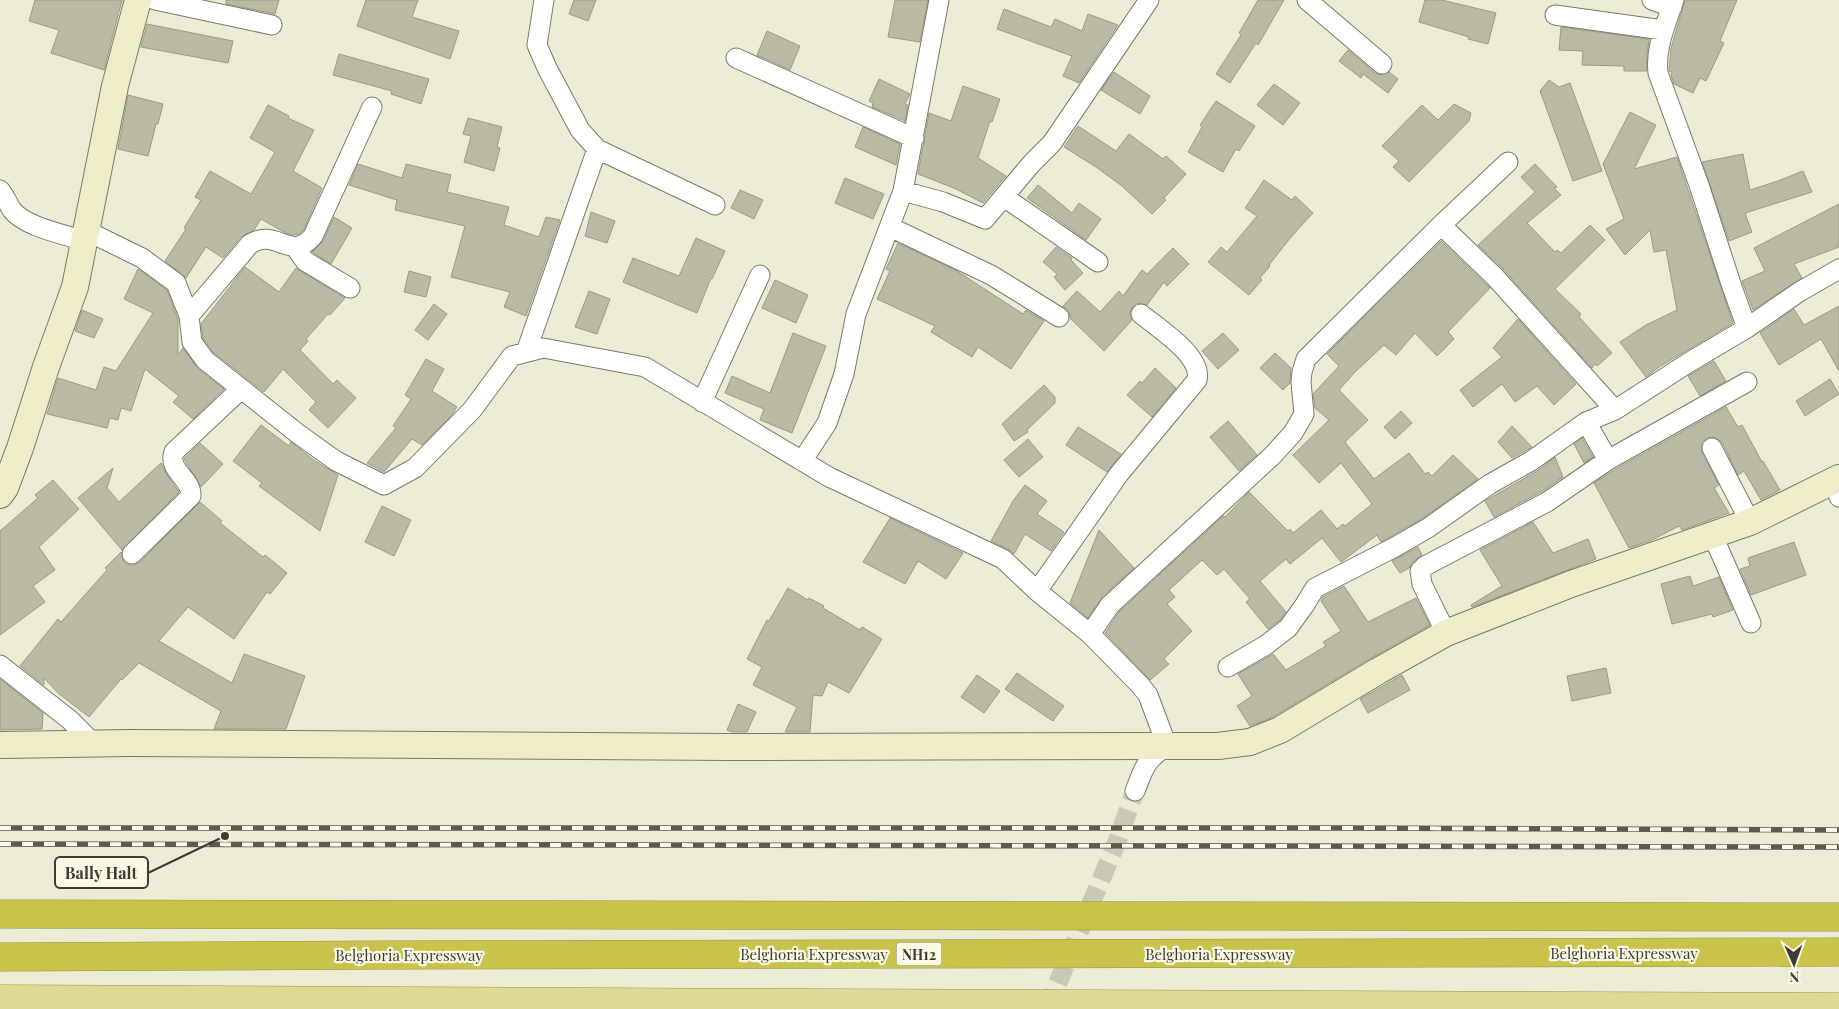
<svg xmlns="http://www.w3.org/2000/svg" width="1839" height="1009" font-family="'Playfair Display',serif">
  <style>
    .building { fill: #bab9a4; stroke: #9b9a85 }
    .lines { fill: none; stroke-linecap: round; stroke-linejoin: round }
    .street-tunnel { stroke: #c9c9b6; stroke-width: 19; stroke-dasharray: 19 9; stroke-linecap: butt }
    .street-casing { stroke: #7b7a66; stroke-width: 21 }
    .secondary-casing { stroke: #7b7a66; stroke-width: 28 }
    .primary-casing { stroke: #989343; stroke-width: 29 }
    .highway-casing { stroke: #989343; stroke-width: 29 }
    .street { stroke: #fff; stroke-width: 19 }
    .secondary { stroke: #efedc9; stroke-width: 26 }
    .primary { stroke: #dfda93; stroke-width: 28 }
    .highway { stroke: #c9c24b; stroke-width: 28 }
    .rail-casing { stroke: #5b5a4f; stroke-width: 5.5 }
    .rail { stroke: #faf9e3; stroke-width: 4; stroke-dasharray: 11; stroke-linecap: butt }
    .labels { text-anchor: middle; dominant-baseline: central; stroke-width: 4.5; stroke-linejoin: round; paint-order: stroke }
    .shield { fill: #faf9e3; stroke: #767568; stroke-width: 1 }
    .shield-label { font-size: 14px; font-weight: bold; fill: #3d3c34 }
    .street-label { font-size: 15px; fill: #3d3c34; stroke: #faf9e3 }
    .leader { fill: none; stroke: #3d3c34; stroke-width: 2 }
    .callout-dot { fill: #3d3c34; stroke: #faf9e3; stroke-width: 2 }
    .callout { fill: #faf9e3; stroke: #3d3c34; stroke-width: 2 }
    .callout-label { font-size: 16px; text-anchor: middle; font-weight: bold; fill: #3d3c34 }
  </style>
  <rect width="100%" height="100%" fill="#ececd6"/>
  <path class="building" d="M35 0H122L104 70 51 53 59 30 29 21Z
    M226 0H279L275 14 226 4Z
    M366 0H418L412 17 459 31 450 59 357 26Z
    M574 0H596L588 21 569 14Z
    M895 0H928L920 42 888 37Z
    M1258 0H1284L1258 45 1256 43 1230 83 1216 74 1241 35 1239 33Z
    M1425 0H1442L1496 13 1488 44 1468 39 1469 37 1419 22Z
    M1685 0H1737L1720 41 1724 43 1706 81 1700 78 1693 93 1674 84 1671 75 1672 72 1669 71 1671 48Z
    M1004 9 1051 27 1055 19 1082 31 1088 14 1118 25 1079 83 1063 76 1072 56 997 29Z
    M147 24 233 41 228 63 141 47Z
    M1561 27 1649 39 1647 54V71H1624V66L1582 65 1583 51 1559 50Z
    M767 31 800 46 790 70 757 55Z
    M1348 50 1375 73 1380 75 1389 72 1398 79 1388 93 1363 74 1361 78 1339 61Z
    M339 54 429 79 421 104 391 94 392 91 333 75Z
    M1114 72 1150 96 1140 114 1101 90Z
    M879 79 910 94 905 104 908 105 905 121 872 107 873 103 869 101Z
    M1549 80 1559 87 1570 83 1602 171 1573 181 1540 91Z
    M1274 84 1300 103 1283 125 1257 105Z
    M963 86 1000 99 992 122 990 121 978 158 1006 176 983 203 956 189 918 174 929 113 951 121Z
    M128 95 163 104 158 124H156L148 156 118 149Z
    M1216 101 1255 126 1239 151 1236 149 1223 172 1188 152 1202 127 1200 125Z
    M1454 104 1471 113 1469 121 1409 182 1393 167 1399 161 1382 146 1422 105 1438 120Z
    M268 105 289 116 288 118 314 130 293 171 322 188 304 229 299 234 292 235 282 231 261 219 254 230 241 237 223 258 206 247 186 278 165 261 186 229 184 228 201 200 195 197 210 171 251 194 275 152 250 138Z
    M1630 112 1656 125 1634 169 1677 157 1733 323 1659 367 1646 377 1620 342 1646 325 1677 310 1666 250 1654 252 1650 230 1625 255 1606 229 1624 219 1603 164Z
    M468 118 502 127 497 147 500 148 494 171 464 162 471 136 463 134Z
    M1078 126 1116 151 1129 134 1163 159 1166 156 1186 174 1164 198 1166 200 1152 214 1122 186 1096 167 1064 147Z
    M863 127 900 144 896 165 855 147Z
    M1743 154 1750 190 1778 181 1803 171 1812 192 1745 213 1752 232 1729 241 1702 162Z
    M358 164 402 178 406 164 451 175 447 192 509 207 504 225 539 237 546 217 560 220 526 316 504 307 510 292 451 277 465 226 395 210 397 200 349 185Z
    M1535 164 1557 187 1554 188 1561 195 1527 223 1555 252 1557 250 1561 253 1590 225 1605 240 1555 289 1581 314 1579 317 1612 353 1597 366 1595 364 1592 368 1503 269 1478 245 1535 192 1521 177Z
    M845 178 884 194 873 219 835 203Z
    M1264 180 1292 200 1295 196 1313 213 1291 237 1269 265 1270 266 1260 278 1262 280 1249 295 1208 262 1221 247 1227 252 1257 216 1245 208Z
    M1038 185 1072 213 1079 203 1101 219 1086 240 1027 198Z
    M740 190 763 200 754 219 731 208Z
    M1839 204V247L1794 264 1802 278 1753 310 1742 281 1765 271 1754 248Z
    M591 212 615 221 607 243 585 236Z
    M334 217 352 228 331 264 312 252 323 241Z
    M696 238 725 251 712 279 711 278 697 313 623 282 633 258 679 276Z
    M1441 241 1490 288 1448 332 1454 339 1437 356 1415 333 1396 355 1384 345 1355 372 1339 390 1368 420 1345 442 1374 479 1409 453 1425 474 1428 472 1432 476 1453 455 1478 479 1422 519 1381 542 1377 535 1341 562 1322 538 1290 564 1286 559 1260 581 1286 612 1280 620 1268 629 1246 602 1250 599 1224 569 1217 575 1202 560 1169 590 1175 597 1167 604 1192 631 1164 659 1169 664 1150 680 1105 633 1119 612 1223 516 1225 517 1249 492 1288 531 1290 529 1293 533 1321 510 1337 529 1343 524 1345 526 1372 504 1341 463 1319 483 1293 455 1329 420 1315 408 1313 394 1339 366 1327 354Z
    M898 243 957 271 1023 314 1026 310 1044 321 1011 369 978 347 972 357 931 332 935 326 877 299 890 271 886 269Z
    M1056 247 1072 258 1071 260 1083 273 1065 290 1054 277 1057 274 1043 262Z
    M1173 248 1189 264 1167 286 1164 282 1147 305 1137 303 1132 307 1130 313 1132 320 1104 351 1070 318 1069 311 1063 306 1077 291 1100 312 1119 291 1123 296 1142 270 1147 274Z
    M245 267 279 292 296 268 345 298 330 315 328 314 306 339 308 341 300 350 333 384 337 380 356 398 328 428 309 410 316 402 283 369 264 392 213 352 203 338 201 324Z
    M138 269 167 290 178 319V355L183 348 198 369 224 389 193 419 173 402 179 396 145 369 131 411 121 408 118 420 110 418 107 428 47 414 58 378 96 390 104 367 116 371 153 313 124 299Z
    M409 271 431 277 426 297 404 292Z
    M775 280 808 295 796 323 762 308Z
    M589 291 610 299 597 334 575 327Z
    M434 304 447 314 428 340 415 330Z
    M1839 306V371L1821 339 1779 365 1760 333 1794 309 1804 325Z
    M82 310 103 319 94 338 75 331Z
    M1518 319 1576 384 1554 405 1537 386 1515 402 1502 384 1473 407 1460 390 1502 357 1493 348Z
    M793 333 826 346 792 433 760 420 764 409 725 393 732 376 770 393Z
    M1223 333 1239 350 1218 369 1202 351Z
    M1275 353 1291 368 1290 383 1283 390 1260 368Z
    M426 359 444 369 432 391 457 407 451 416 422 445 412 439 384 472 367 463 396 428 393 426 411 399 405 395Z
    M1714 361 1726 381 1700 396 1688 376Z
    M1155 368 1176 388 1152 417 1127 395 1140 381 1142 383Z
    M1830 379 1839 394 1805 416 1796 401Z
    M1044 385 1055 397V403L1027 430 1028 432 1014 441 1002 424Z
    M1726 407 1738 427 1742 425 1762 462 1763 461 1780 490 1761 500 1744 471 1738 475 1722 442 1713 437 1707 438 1702 442V453L1719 485 1714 488 1729 513 1682 530 1679 526 1652 540 1629 548 1594 483 1614 470Z
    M1401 411 1412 423 1395 439 1384 427Z
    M1228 421 1257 455 1239 471 1210 437Z
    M261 425 289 446 291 442 315 461 338 475 320 531 259 486 262 483 233 461Z
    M1512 426 1532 447 1512 458 1498 442Z
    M1078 427 1121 454 1107 472 1066 445Z
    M1582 438 1593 457 1584 463 1574 444Z
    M1028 439 1043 457 1019 477 1004 460Z
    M200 443 223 464 201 487 184 459Z
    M1555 457 1563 477 1541 492 1494 517 1485 501 1537 471Z
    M161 463 167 475 179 492 122 550 78 498 113 468 107 488 119 502Z
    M53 480 79 509 39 547 55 570 33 586 45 602 0 635V531L38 498 35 495Z
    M1025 485 1047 501 1037 514 1064 532 1051 551 1025 534 1014 554 1008 549 991 541 1013 501Z
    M200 502 222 521 220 523 263 557 265 555 287 573 270 594 267 592 234 639 188 607 159 641 232 683 244 654 305 676 286 729H214L221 711 139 663 122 680 121 679 89 717 58 693 44 678V685L20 666 58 619 61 622 107 570 105 568 121 552 124 562 129 565H134L140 562Z
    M382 506 411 520 394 556 365 542Z
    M890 518 963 553 946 579 918 561 905 584 863 562Z
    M1533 522 1553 553 1588 539 1596 559 1472 607 1471 605 1502 586 1480 550Z
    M1099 530 1134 568 1102 597 1088 618 1070 603Z
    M1794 542 1806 575 1751 595 1740 569 1750 566 1748 558Z
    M1418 547 1422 555 1412 563 1409 568 1400 573 1392 561Z
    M1690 576 1693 586 1719 577 1733 610 1713 617 1712 614 1672 624 1661 584Z
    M1344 586 1368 622 1416 598 1430 625 1371 658 1273 717 1250 726 1237 706 1252 696 1238 674 1273 654 1286 670 1326 646 1323 642 1341 631 1321 601 1323 597Z
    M788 588 808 600 809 598 824 606 823 608 860 630 862 627 882 639 849 693 828 682 822 696 813 695 810 732H785L797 707 753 685 762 667 747 659 767 620 769 621Z
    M1606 668 1611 693 1572 701 1567 676Z
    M1017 673 1064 706 1053 721 1005 689Z
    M977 675 1000 691 984 713 961 697Z
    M1402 675 1410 690 1368 713 1360 699Z
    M0 679 43 713 42 729 0 730Z
    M738 704 756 712 747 732H732L727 730Z"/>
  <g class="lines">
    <path class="street-tunnel" d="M1047 1009 1118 839 1135 791"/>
    <defs>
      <path id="street" d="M155 0 272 25
        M544 0 537 45 547 68 580 130 597 149 715 205
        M1307 0 1382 64
        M1652 0 1672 7
        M1674 0C1666 24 1655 48 1658 73L1699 185 1732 287 1747 328
        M1555 15 1663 30
        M736 58 914 138
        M0 190C5 196 8 204 12 210 25 227 66 235 85 241
        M903 191 943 202 985 219 1032 163 1052 143 1149 0
        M1004 197 1098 262
        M1441 225 1495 277 1615 410 1688 363 1747 328 1799 292 1839 269
        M890 227 991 275 1059 317
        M87 231 142 258 176 283 189 316 192 342 205 360 297 433 336 461 384 485 415 468 472 410 512 356 543 348 645 367 829 477 1003 559 1037 591 1090 634 1140 685 1148 695 1167 746C1145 760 1144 768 1135 791
        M295 247 305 261 350 288
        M189 316 250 244C277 227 291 263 313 236L372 107
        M526 352 597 149
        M702 402 760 275
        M1586 422 1608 460
        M1712 448 1750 522
        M802 461 827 423 844 374 856 314 903 191 939 0
        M1835 481 1839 497
        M1713 536 1751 623
        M132 554 191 496C192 478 167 471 174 452L241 389
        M1037 591 1119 474 1197 380C1203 356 1158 328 1141 314
        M1446 633 1422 584 1420 571 1425 566 1547 502 1608 460 1747 382
        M1090 634 1110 605 1272 456 1293 433 1304 414 1301 382 1302 372 1306 359 1441 225 1508 162
        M0 665 70 720 94 744
        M1228 667 1266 645 1288 628 1304 606 1315 588 1395 547 1428 528 1490 484 1531 461 1586 422 1615 410"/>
      <path id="secondary" d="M0 495 5 488 20 448 46 367 75 287 115 86 138 0
        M0 745 130 743 729 747 1167 746H1218L1250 742 1280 730 1378 671 1446 633 1571 584 1750 522 1839 478"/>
      <path id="primary" d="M0 999C613 1001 1226 1007 1839 1007"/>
      <path id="highway" d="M0 914 1839 917
        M0 957 389 955 1839 952"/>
    </defs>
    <use href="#street" class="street-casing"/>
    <use href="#secondary" class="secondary-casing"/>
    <use href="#primary" class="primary-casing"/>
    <use href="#highway" class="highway-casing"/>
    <use href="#street" class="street"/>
    <use href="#secondary" class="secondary"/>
    <use href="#primary" class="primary"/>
    <use href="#highway" class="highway"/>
    <defs>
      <path id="rail" d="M0 828H1347L1839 830
        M0 844 1839 847"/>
    </defs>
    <use href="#rail" class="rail-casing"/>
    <use href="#rail" class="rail"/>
  </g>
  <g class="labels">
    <rect class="shield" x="896.5" y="942.5" width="45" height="23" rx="4"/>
    <g class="shield-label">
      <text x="919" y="954">NH12</text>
    </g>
    <g class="street-label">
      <text x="1624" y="953">Belghoria Expressway</text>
      <text x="814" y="954">Belghoria Expressway</text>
      <text x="1219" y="954">Belghoria Expressway</text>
      <text x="409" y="955">Belghoria Expressway</text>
    </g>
  </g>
  <path class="leader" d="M225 836L148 873"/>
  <circle class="callout-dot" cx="225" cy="836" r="5"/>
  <rect class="callout" x="55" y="857" width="93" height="31" rx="5"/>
  <g class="callout-label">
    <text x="101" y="879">Bally Halt</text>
  </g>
  <g transform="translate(1794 964) rotate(178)" stroke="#faf9e3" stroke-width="4" paint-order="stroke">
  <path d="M0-4L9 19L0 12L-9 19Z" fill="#3d3c34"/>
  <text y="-8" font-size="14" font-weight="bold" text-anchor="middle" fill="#3d3c34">N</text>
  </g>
</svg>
